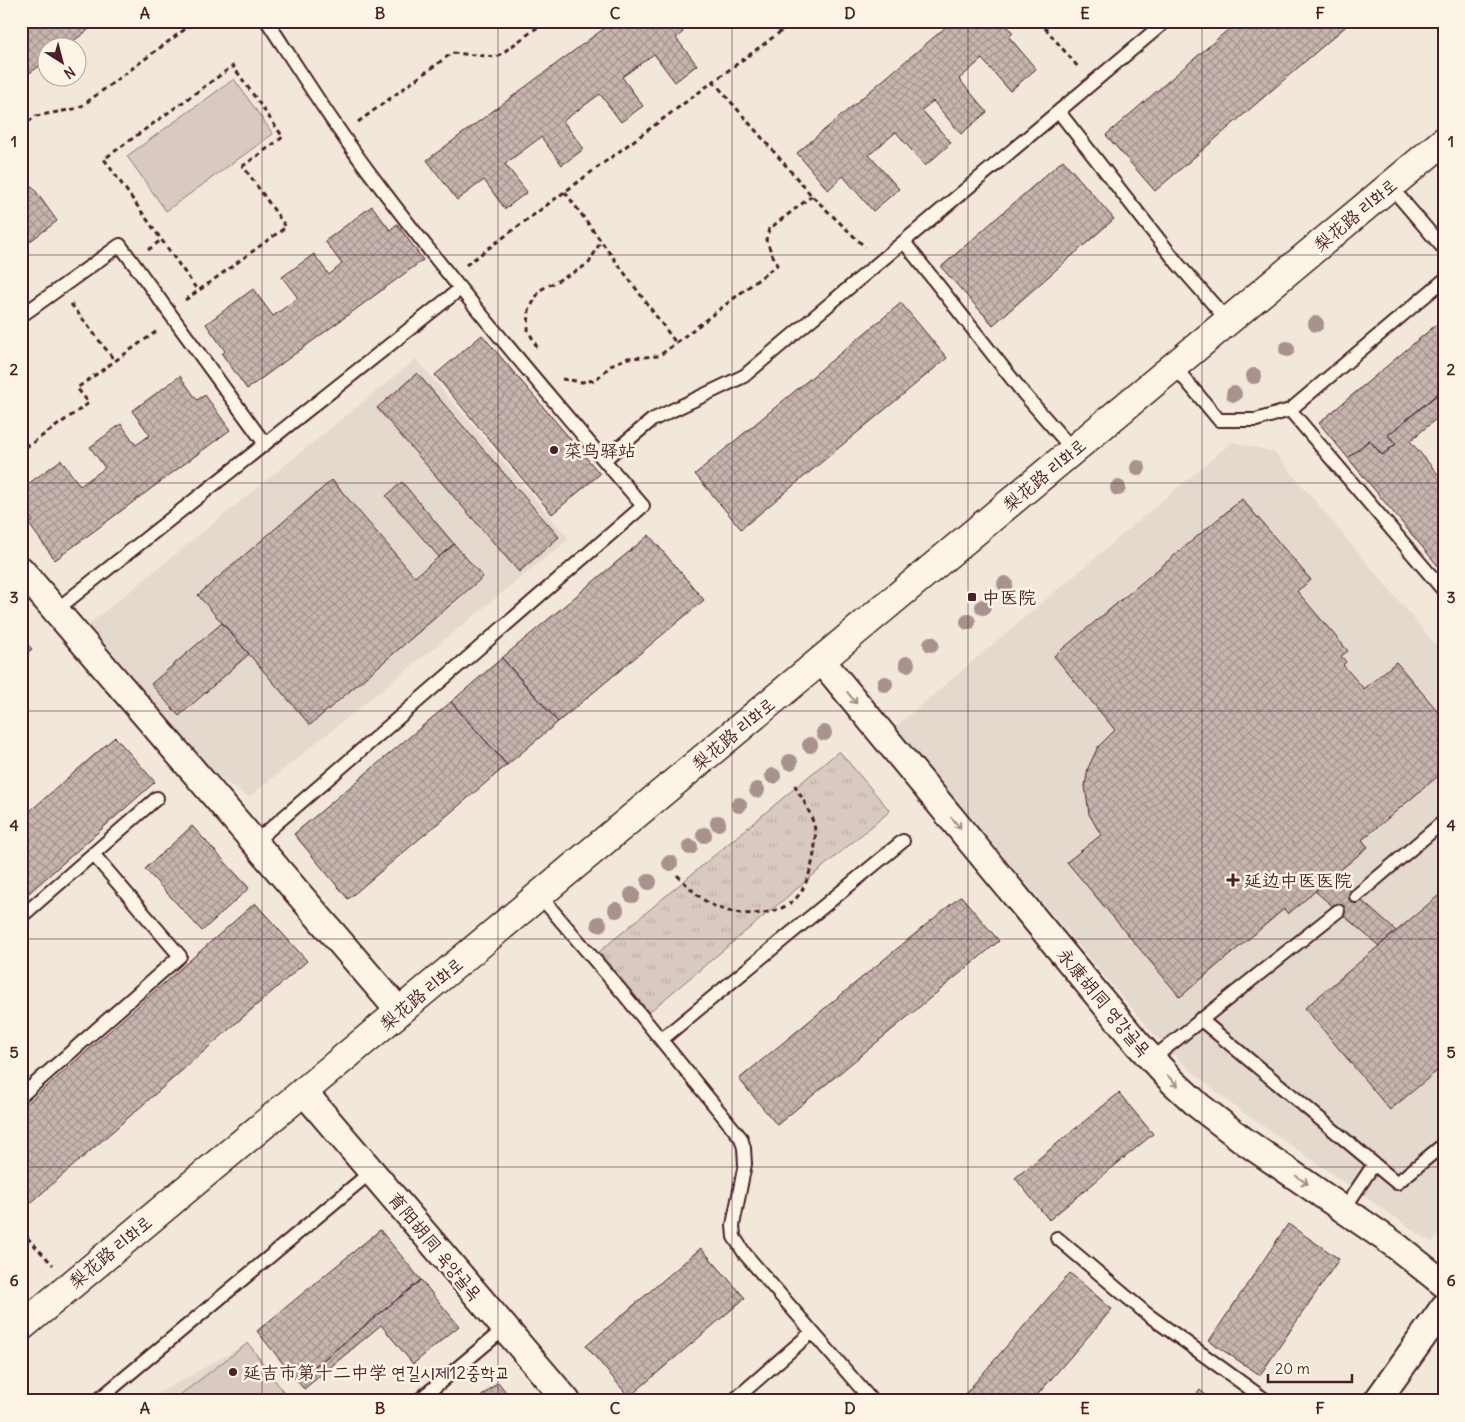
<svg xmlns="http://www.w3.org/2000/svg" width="1465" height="1422" font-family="Delius,'LXGW WenKai TC','Poor Story',sans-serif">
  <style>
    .built { fill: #e4d9cd }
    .grass { fill: url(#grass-tufts); stroke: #917476 }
    .park { fill: #d8cac0; stroke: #917476 }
    .building { fill: url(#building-cross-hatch); stroke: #4a1f2b }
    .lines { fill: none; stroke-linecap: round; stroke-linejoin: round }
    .lane-casing { stroke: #4a1f2b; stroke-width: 16 }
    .street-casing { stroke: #4a1f2b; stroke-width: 30 }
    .secondary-casing { stroke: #4a1f2b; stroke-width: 31 }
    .path { stroke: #4a1f2b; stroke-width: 3; stroke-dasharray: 5 4; stroke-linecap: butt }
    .lane { stroke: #fcf5e5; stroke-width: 12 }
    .street { stroke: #fcf5e5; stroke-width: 26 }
    .secondary { stroke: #fcf5e5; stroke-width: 28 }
    .tree { fill: #a9918e }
    .oneway { stroke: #a38a88 }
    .grid { fill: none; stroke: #4a1f2b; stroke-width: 1; stroke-opacity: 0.55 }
    .poi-dot { fill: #4a1f2b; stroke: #fcf5e5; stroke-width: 2 }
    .labels { text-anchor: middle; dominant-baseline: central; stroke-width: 5; stroke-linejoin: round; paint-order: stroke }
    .street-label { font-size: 18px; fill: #4a1f2b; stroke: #fcf5e5 }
    .poi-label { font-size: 18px; fill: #4a1f2b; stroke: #fcf5e5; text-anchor: start }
    .neatline { fill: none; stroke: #4a1f2b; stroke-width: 2 }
    .grid-label { font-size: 16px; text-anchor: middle; font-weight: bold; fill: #4a1f2b }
  </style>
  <defs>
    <pattern id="grass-tufts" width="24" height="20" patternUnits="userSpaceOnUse" patternTransform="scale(1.25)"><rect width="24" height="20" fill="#d8cac0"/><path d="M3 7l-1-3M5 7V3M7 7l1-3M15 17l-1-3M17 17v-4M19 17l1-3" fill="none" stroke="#bbada5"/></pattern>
    <pattern id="building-cross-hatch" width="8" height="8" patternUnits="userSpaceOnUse" patternTransform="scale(1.25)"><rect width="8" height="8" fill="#c7b6af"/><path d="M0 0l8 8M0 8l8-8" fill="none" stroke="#a4938f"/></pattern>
  </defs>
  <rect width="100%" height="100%" fill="#f1e8da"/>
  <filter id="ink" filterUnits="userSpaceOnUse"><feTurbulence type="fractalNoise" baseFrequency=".02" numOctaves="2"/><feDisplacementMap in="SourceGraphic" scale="10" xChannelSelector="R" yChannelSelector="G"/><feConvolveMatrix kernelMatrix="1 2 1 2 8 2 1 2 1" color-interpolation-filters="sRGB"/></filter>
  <g filter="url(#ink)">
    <path class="built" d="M416 359 569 539 249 797 205 769 88 625Z
      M1232 442 1274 452 1444 655V1228L1432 1243 1234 1106 1213 1089 1175 1056 1152 1032 894 728Z
      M248 1343 290 1401H145Z"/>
    <path class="grass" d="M839 751 890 811 649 1012 599 952Z"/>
    <path class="park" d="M234 79 273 134 166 211 127 156Z
      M248 1343 290 1401H172Z"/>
    <path class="building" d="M21 21H100L64 48H48V60L21 79Z
      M614 21H675L683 32 676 38 697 65 675 82 654 54 622 77 643 106 621 122 600 94 563 121 584 149 562 165 541 137 505 164 527 192 505 209 484 180 457 200 427 160Z
      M953 21H1003L1013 33 1009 37 1036 69 1010 91 982 59 959 79 987 112 961 134 933 101 922 110 951 143 925 166 896 132 869 155 899 189 873 211 843 176 828 190 797 153Z
      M1238 21H1352L1155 191 1106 135Z
      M1063 160 1114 219 993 325 941 267Z
      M32 186 57 221 21 248V187L24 192Z
      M372 206 390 230 397 224 423 260 247 389 222 354 225 351 206 324 253 289 273 316 298 298 282 277 314 254 329 275 342 264 325 241Z
      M901 303 947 358 741 529 695 474Z
      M1443 319 1444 389 1388 435 1396 444 1382 455 1369 440 1348 458 1319 423Z
      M482 335 600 474 552 514 435 375Z
      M417 373 559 537 519 572 377 408Z
      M180 376 197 400 205 395 230 430 55 560 29 524 33 521 21 505V489L61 460 80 486 105 468 90 447 121 424 136 445 150 435 132 411Z
      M1443 389 1444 412 1410 441 1444 481V573L1348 458 1369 440 1382 455 1396 444 1388 435Z
      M332 480 415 577 454 544 483 577 310 725 198 595Z
      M402 482 454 544 439 557 386 496Z
      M1242 499 1311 580 1297 591 1348 651 1341 656 1346 662 1343 665 1364 689 1396 662 1441 715 1444 713V771L1362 840 1368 847 1288 914 1284 909 1180 997 1067 862 1101 835 1089 814 1085 786 1088 768 1098 747 1115 730 1054 656Z
      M649 535 704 600 558 722 502 658Z
      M222 623 249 654 179 716 151 684Z
      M21 637 32 649 21 658Z
      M502 658 558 722 507 765 451 702Z
      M451 702 507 765 348 899 294 834Z
      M115 737 155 782 21 900V819Z
      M192 826 249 888 202 931 145 869Z
      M1333 875 1396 931 1379 946 1315 891Z
      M1444 891V1065L1390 1110 1305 1008Z
      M961 896 999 941 777 1125 739 1079Z
      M255 903 307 961 25 1208 21 1204V1109Z
      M1119 1093 1153 1134 1049 1220 1015 1178Z
      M1288 1224 1339 1259 1260 1375 1209 1341Z
      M380 1230 421 1280 297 1381 257 1331Z
      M701 1248 745 1298 629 1397 586 1346Z
      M1070 1273 1112 1309 1032 1401H959Z
      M421 1280 459 1326 413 1364 381 1325 304 1389 297 1381Z
      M498 1382 513 1401H476Z
      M1200 1390 1212 1401H1191Z"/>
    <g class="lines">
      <defs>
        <path id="lane" d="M1059 112 1178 264 1228 321
          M1390 186 1444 249
          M904 242 1024 394 1073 450
          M21 316 120 245 265 444
          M1174 366 1219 420H1256L1290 410 1444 280
          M1290 410 1444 591
          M604 460 652 420 744 376 1166 21
          M56 610 460 289
          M255 842 643 506C553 400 462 295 378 184 338 132 303 76 267 21
          M539 895 622 992 741 1138 744 1148 745 1164 733 1225 734 1237 745 1254 872 1401
          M1356 896 1444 821
          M21 917 157 798
          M1200 1019 1397 1183 1444 1144
          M661 1040 903 841
          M1152 1059 1338 911
          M21 1096 180 956 93 854
          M1344 1209 1374 1164
          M1057 1238 1147 1314 1267 1401
          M97 1401 372 1171
          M418 1401 505 1328
          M733 1401 812 1332"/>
        <path id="street" d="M21 570 400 1012
          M821 660 1137 1043 1173 1082 1199 1106 1243 1140 1395 1245 1444 1284
          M303 1091 567 1401
          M1377 1401 1444 1307"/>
        <path id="secondary" d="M21 1327 1444 141"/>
      </defs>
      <use href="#lane" class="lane-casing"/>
      <use href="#street" class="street-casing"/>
      <use href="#secondary" class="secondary-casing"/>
      <path class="path" d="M775 21 782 31
        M1039 21 1079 68
        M713 81 812 196 865 247
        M358 122 452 53 497 57 546 21
        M21 127 36 116 79 108 196 21
        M565 192 676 343
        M148 250 161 240
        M466 265 795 21
        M185 300 198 291 286 227 243 166 283 137 233 66 104 159 198 291
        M71 304 115 361
        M537 347 528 330 529 310 540 290 580 269 589 263 601 241
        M562 379 582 382 595 380 613 364 628 358 659 356 777 265 766 240 769 229 812 196
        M21 436 28 446 89 403 77 388 157 331
        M677 875C690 888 701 901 719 908 743 917 780 917 798 896 810 881 817 849 815 830 812 813 801 797 793 782
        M21 1231 53 1265"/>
      <use href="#lane" class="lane"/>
      <use href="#street" class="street"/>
      <use href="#secondary" class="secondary"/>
    </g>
    <g class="tree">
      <circle cx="1316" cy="324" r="8"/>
      <circle cx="1287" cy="349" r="8"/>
      <circle cx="1254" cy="376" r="8"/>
      <circle cx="1234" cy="394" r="8"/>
      <circle cx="1138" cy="468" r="8"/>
      <circle cx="1118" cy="488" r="8"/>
      <circle cx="1005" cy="584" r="8"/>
      <circle cx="983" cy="607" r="8"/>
      <circle cx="968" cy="622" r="8"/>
      <circle cx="931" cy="644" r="8"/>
      <circle cx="907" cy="664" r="8"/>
      <circle cx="885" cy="684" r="8"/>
      <circle cx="824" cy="733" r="8"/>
      <circle cx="810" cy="745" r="8"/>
      <circle cx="790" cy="762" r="8"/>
      <circle cx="773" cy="776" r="8"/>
      <circle cx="757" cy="790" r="8"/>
      <circle cx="739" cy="805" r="8"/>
      <circle cx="718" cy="823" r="8"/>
      <circle cx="704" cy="835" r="8"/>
      <circle cx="690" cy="847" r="8"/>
      <circle cx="670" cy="863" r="8"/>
      <circle cx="649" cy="882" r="8"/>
      <circle cx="632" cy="895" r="8"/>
      <circle cx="616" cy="910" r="8"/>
      <circle cx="599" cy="924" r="8"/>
    </g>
    <defs><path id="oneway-shaft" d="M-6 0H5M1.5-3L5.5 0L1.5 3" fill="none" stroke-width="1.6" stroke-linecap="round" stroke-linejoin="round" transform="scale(1.25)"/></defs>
    <g class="oneway">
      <use href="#oneway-shaft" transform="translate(852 698) rotate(51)"/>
      <use href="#oneway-shaft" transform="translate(956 823) rotate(50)"/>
      <use href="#oneway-shaft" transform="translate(1173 1081) rotate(45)"/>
      <use href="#oneway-shaft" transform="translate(1302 1180) rotate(35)"/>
    </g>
  </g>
  <path class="grid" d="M262 21V1401M498 21V1401M732 21V1401M968 21V1401M1202 21V1401M21 255H1444M21 483H1444M21 711H1444M21 939H1444M21 1167H1444"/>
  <g class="poi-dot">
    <circle cx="554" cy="450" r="5"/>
    <rect x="967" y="592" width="10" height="10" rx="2.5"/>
    <path d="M1230.5 872.5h5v5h5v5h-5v5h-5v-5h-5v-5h5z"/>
    <circle cx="233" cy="1372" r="5"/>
  </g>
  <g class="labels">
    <g class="street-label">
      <text transform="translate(1355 215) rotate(-40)">梨花路 리화로</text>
      <text transform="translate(1044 475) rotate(-40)">梨花路 리화로</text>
      <text transform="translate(733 734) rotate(-40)">梨花路 리화로</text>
      <text transform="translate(421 994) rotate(-40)">梨花路 리화로</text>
      <text transform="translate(1104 1002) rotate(50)">永康胡同 영강골목</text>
      <text transform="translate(435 1246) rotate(50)">育阳胡同 육양골목</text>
      <text transform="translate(110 1252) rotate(-40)">梨花路 리화로</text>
    </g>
    <g class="poi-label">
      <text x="564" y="450">菜鸟驿站</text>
      <text x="982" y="597">中医院</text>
      <text x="1244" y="880">延边中医医院</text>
      <text x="243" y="1372">延吉市第十二中学 연길시제12중학교</text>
    </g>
  </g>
  <rect width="1465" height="1422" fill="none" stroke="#fcf5e5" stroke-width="55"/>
  <g transform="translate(62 62) rotate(144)"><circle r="24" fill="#fcf5e5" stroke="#b59f9b"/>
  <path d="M0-4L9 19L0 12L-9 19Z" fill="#4a1f2b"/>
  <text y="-8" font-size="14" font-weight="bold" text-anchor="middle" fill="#4a1f2b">N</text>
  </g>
  <path d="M1268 1374v8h84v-8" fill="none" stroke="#4a1f2b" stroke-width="2.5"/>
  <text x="1275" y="1374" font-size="15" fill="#4a1f2b" stroke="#fcf5e5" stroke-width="4" paint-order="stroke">20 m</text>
  <rect x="28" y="28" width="1410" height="1366" class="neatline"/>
  <g class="grid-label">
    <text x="145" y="19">A</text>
    <text x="380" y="19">B</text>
    <text x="615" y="19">C</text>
    <text x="850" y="19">D</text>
    <text x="1085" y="19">E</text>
    <text x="1320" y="19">F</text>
    <text x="14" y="147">1</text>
    <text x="1451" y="147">1</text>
    <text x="14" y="375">2</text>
    <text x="1451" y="375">2</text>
    <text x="14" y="603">3</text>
    <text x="1451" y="603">3</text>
    <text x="14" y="831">4</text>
    <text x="1451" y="831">4</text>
    <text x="14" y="1058">5</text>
    <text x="1451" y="1058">5</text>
    <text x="14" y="1286">6</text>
    <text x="1451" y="1286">6</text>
    <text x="145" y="1414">A</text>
    <text x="380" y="1414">B</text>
    <text x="615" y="1414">C</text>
    <text x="850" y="1414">D</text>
    <text x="1085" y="1414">E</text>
    <text x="1320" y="1414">F</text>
  </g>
</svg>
